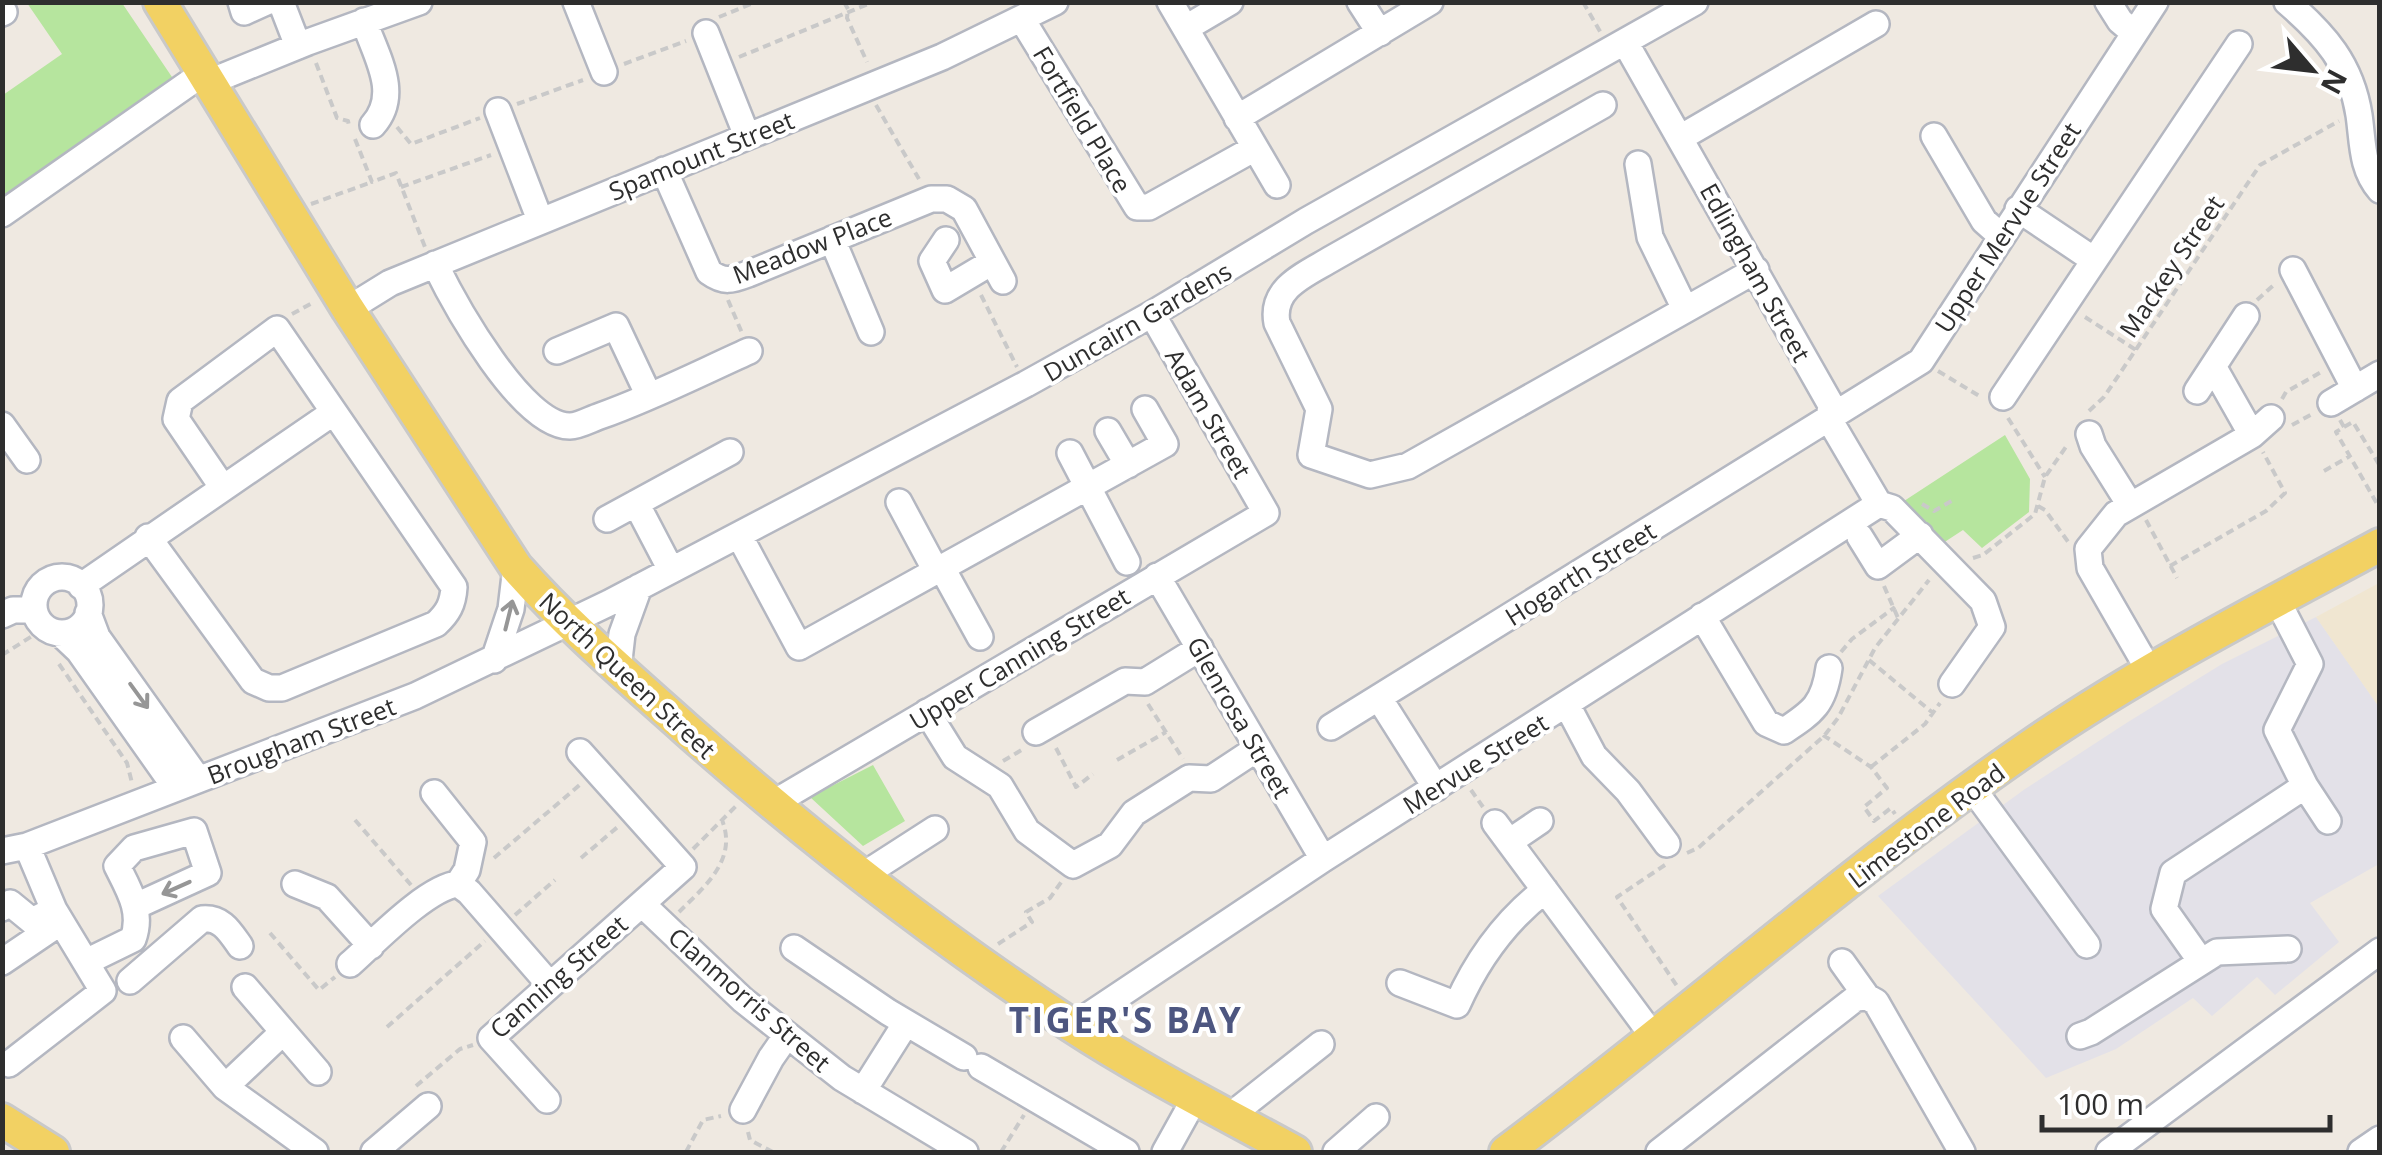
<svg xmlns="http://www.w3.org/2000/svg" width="2382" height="1155" font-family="'Open Sans',sans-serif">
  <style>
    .industrial { fill: #e3e1e8 }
    .education { fill: #f0e6d1 }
    .green { fill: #b6e59e }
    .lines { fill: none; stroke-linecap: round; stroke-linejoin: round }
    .minor-casing { stroke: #b4b7c1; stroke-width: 30 }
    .major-casing { stroke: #c9c9c9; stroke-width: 38 }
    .path { stroke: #c9c9c9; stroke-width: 4; stroke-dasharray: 8 5; stroke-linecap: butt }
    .minor { stroke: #fff; stroke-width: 25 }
    .major { stroke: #f2d163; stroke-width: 32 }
    .oneway { stroke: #969696 }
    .labels { text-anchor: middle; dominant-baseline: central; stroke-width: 8; stroke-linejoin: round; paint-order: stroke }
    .street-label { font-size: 25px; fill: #2e2e2e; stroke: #fff }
    .district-label { font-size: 35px; font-weight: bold; letter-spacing: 2.5px; fill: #4d5680; stroke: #fff }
  </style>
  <rect width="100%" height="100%" fill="#efe9e1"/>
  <path class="industrial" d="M2316 617 2379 707V864L2310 903 2339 942 2275 995 2257 977 2212 1016 2193 998 2116 1049 2046 1078 1878 896 2025 789 2128 722 2222 664Z"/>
  <path class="education" d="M2379 583V707L2316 617Z"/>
  <path class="green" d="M27 3H122L174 80 3 197V95L62 54Z
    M2005 435 2030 479 2029 512 1982 548 1963 530 1940 545 1901 503Z
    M873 765 905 821 863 846 810 797Z"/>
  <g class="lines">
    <defs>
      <path id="minor" d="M241 2 244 12 266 2
        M281 2 298 46
        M576 2 604 72
        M1170 2 1277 185
        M1360 2 1380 33
        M2108 2 2120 21 2133 32
        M2287 2C2325 35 2351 64 2359 115 2363 142 2361 168 2380 190
        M2 13 4 12
        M364 21C376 56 401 94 373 125
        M1023 21 1137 207H1149L1255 148
        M1186 28 1230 2
        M706 33 747 136
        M1625 42 1831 405 1829 419 1879 504
        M207 83 308 42 419 2
        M1603 105 1333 258C1307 274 1270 287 1277 323L1319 409 1311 455 1370 475 1408 466 1756 270
        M498 111 540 220
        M1237 118 1430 2
        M1934 136 1984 221 2001 236
        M1680 138 1876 24
        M1638 164 1650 237 1685 309
        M664 170 709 272C724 283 732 280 748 274L931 199H947L964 209 1003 281
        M2018 209 2094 260
        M2 214 202 74
        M832 239 871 332
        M946 240 932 261 945 290 992 262
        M435 264C454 303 522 427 570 426 579 426 591 419 600 416 651 398 700 373 749 351
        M2293 270 2355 389
        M348 309 390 283 942 57 1055 2
        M557 351 616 326 649 396
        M2214 368 2252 435
        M2197 391 2246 316
        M2003 397 2239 44
        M2331 403 2380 374
        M2 425 27 460
        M1108 431 1128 465
        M2089 434 2093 446 2130 505
        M1070 453 1127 562
        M899 502 936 571
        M636 503 671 570
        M1879 504 1892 508 1983 601 1992 627 1952 684
        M607 519 730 452
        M739 535 799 647 1165 444 1145 409
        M148 537 253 681 269 688H282L436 624C448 613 453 604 454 587L277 329 180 401 176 419 223 488
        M1860 537 1878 566 1920 535
        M942 568 980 637
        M1157 576 1323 859
        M34 605a28 28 0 1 1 56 0a28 28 0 1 1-56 0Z
        M81 586 334 412
        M88 613 97 637 198 779
        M2 615 13 610H34
        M1702 616 1766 723 1784 731C1813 712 1824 704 1829 668
        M60 633 79 651 175 787
        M494 660 511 609 516 567
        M618 669 622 634 639 587
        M2150 672 2090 568 2088 549 2116 514 2252 435 2271 418
        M1379 698 1436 788
        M1567 705 1594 756 1628 791 1667 844
        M927 712 955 757 1000 786 1027 831 1073 865 1110 845 1134 813 1189 778 1211 779 1258 748
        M1331 727 1921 361 2155 2
        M1036 732 1125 681 1145 682 1200 648
        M2305 786 2328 821
        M1973 789 2087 945
        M772 804 1266 513 1152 314
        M1495 823 1653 1036
        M1509 842 1540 821
        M2 851 27 846 415 696 609 603 1026 384 1152 314 1306 221 1695 2
        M862 876 935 829
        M295 884 327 897 371 946
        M458 884 469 892 550 985
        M642 904 743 1000 842 1078 965 1152
        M2 908 10 903 32 921 54 910
        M794 948 888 1012 964 1057
        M2200 960 2164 909 2173 873 2305 786 2277 730 2310 664 2277 600
        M2 962 61 922
        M86 962 133 939C143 912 129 890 117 866L134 848 194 831 208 873 136 906
        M1842 962 1867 997
        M350 964C375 942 427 887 458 884L467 870 473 842 434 793
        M130 981 202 919C222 917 230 932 240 946
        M1400 983 1457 1005C1477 960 1506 920 1545 890
        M245 987 318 1072
        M1073 1026 1323 859 1879 504
        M2080 1036 2091 1032 2217 952 2288 949
        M183 1038 225 1087 315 1152
        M9 1064 103 991 54 910 27 846
        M981 1067 1126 1152
        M225 1087 282 1033
        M863 1091 906 1023
        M547 1100 491 1038 683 867 580 752
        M743 1110 771 1058 787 1035
        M1230 1116 1321 1044
        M374 1152 428 1106
        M1165 1152 1195 1098
        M1336 1152 1376 1117
        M1659 1152 1856 998 1867 997 1876 1002 1962 1152
        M2109 1152 2380 951
        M2361 1152 2380 1139"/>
      <path id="major" d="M160 2 348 309 516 567C568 626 628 677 686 729 808 837 935 936 1071 1025 1143 1072 1220 1111 1295 1152
        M2 1120 53 1152
        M1506 1152C1685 1018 1853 867 2038 741 2147 667 2265 607 2380 545"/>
    </defs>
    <use href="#minor" class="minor-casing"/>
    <use href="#major" class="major-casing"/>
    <path class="path" d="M844 2 848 9 847 18 867 62
      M1583 2 1601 33
      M719 17 756 2
      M739 57 873 2
      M316 63 337 118 348 121 349 126
      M624 64 686 41
      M517 104 583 80
      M876 105 919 179
      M397 127 411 144 480 118
      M355 139 372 182 396 173 425 247
      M401 187 491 155
      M311 204 372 182
      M981 295 1017 367
      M728 300 742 333
      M2257 300 2276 283
      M292 314 314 302
      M2085 317 2136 350
      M1938 371 1981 397
      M2282 399 2286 392 2323 371
      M2089 411 2104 397 2260 165 2339 121
      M2008 418 2045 477
      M2340 420 2344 427 2336 432 2380 509
      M2292 425 2314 413
      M2344 427 2353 422 2380 466
      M2324 471 2350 456
      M1922 504 1934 511 1953 500
      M2038 506 2045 510 2069 543
      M2146 520 2177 578
      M1973 558 1983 555 2035 514 2045 477 2068 444
      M2170 566 2266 511 2285 493 2263 452
      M1884 586 1898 618
      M1841 652 1852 639 1895 607
      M2 655 37 633
      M1869 660 1933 713
      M59 664 127 763 132 783
      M1148 704 1183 759
      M1823 735 1871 767 1887 788 1864 807 1874 821 1891 808 1895 814
      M1056 748 1076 787 1093 774
      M1117 760 1166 732
      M1003 761 1025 748
      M1871 767 1925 724 1940 703
      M1471 790 1483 807
      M355 820 411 885
      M693 849 736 806
      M1687 853 1698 848 1824 736 1838 718 1875 648 1929 580
      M494 858 582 783
      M581 858 620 825
      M1665 865 1617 897 1677 986
      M679 912C704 887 738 860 722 820
      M515 915 555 880
      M270 933 319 990 335 977
      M998 944 1032 922 1026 912 1050 898 1062 881
      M387 1027 485 941
      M416 1086 460 1049 473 1045
      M748 1132 750 1140 773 1152
      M686 1152 703 1120 721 1116
      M1001 1152 1024 1115"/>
    <use href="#minor" class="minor"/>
    <use href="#major" class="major"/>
  </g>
  <defs><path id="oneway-shaft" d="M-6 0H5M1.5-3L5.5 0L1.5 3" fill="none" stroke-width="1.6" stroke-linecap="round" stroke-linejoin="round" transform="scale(2.5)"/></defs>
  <g class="oneway">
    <use href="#oneway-shaft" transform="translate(509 615) rotate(-76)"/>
    <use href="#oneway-shaft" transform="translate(139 696) rotate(54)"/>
    <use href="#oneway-shaft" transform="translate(176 888) rotate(156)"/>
  </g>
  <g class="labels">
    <g class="street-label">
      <text transform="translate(1083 119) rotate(59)">Fortfield Place</text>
      <text transform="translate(701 155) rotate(-22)">Spamount Street</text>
      <text transform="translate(2007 227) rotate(-57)">Upper Mervue Street</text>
      <text transform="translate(812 245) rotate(-21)">Meadow Place</text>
      <text transform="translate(2171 266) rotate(-56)">Mackey Street</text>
      <text transform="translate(1756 272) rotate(61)">Edlingham Street</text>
      <text transform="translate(1137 321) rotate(-30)">Duncairn Gardens</text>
      <text transform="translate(1209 413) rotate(60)">Adam Street</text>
      <text transform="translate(1580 573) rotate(-32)">Hogarth Street</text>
      <text transform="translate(1019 658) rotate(-31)">Upper Canning Street</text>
      <text transform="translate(628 675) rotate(43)">North Queen Street</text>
      <text transform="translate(1240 717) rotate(60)">Glenrosa Street</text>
      <text transform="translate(301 740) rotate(-21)">Brougham Street</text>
      <text transform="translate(1475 763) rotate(-32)">Mervue Street</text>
      <text transform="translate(1926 825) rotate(-37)">Limestone Road</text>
      <text transform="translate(558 976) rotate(-41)">Canning Street</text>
      <text transform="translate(750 999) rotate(41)">Clanmorris Street</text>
    </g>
    <g class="district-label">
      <text x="1126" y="1019">TIGER'S BAY</text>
    </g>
  </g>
  <rect width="2382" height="1155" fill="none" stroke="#2e2e2e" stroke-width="10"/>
  <g transform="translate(2312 70) rotate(118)" stroke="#ffffff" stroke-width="8" paint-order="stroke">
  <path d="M0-8L18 38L0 25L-18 38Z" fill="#2e2e2e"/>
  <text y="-15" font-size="28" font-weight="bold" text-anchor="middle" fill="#2e2e2e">N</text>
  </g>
  <path d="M2042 1115v15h288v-15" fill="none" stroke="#2e2e2e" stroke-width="5"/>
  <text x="2057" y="1115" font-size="30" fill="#2e2e2e" stroke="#ffffff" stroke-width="8" paint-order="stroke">100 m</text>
</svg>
